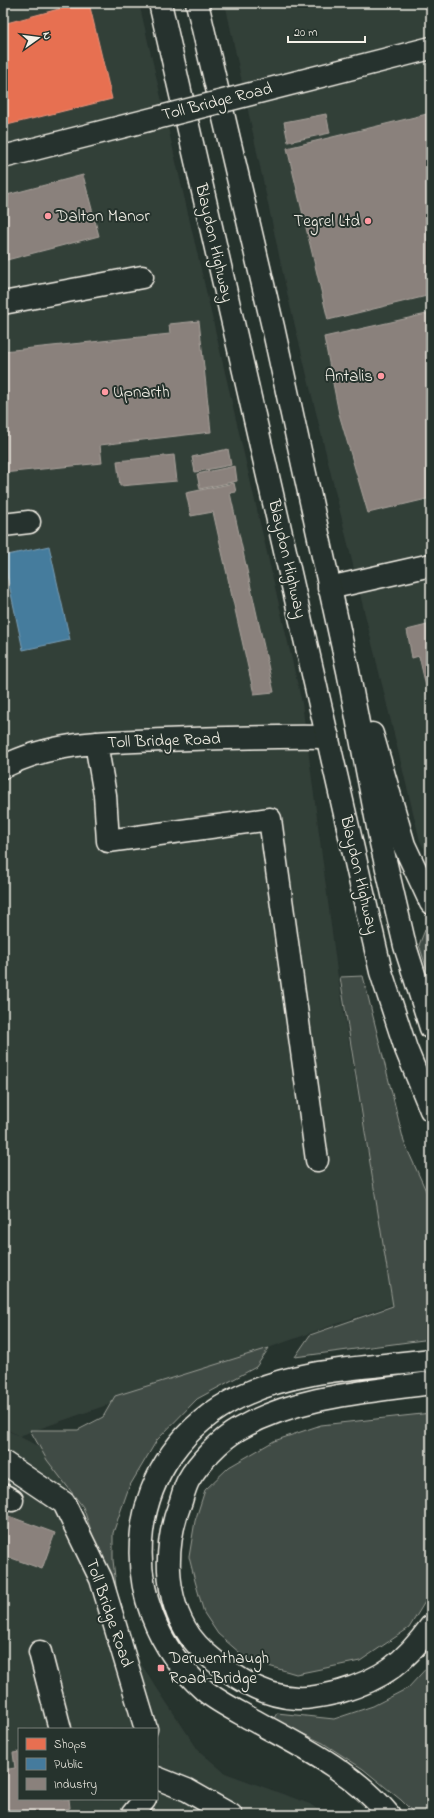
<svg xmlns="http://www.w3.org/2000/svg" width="434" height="1818" font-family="'Indie Flower',sans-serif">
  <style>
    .built { fill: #333f39; fill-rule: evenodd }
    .green { fill: #414b45; stroke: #9a9e96 }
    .shops { fill: #e76f51; stroke: #eb967e }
    .public { fill: #457b9d; stroke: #7a9eb4 }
    .industry { fill: #8a817c; stroke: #aaa39c }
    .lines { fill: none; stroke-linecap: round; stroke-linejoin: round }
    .minor-casing { stroke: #f4f1e8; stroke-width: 25 }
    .major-casing { stroke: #f4f1e8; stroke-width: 25 }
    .minor { stroke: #26332d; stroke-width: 22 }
    .major { stroke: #26332d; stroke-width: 22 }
    .minor-bridge-casing { stroke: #f4f1e8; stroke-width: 25; stroke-linecap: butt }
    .minor-bridge { stroke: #26332d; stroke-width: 22 }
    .poi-dot { fill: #ff9aa2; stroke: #26332d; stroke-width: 1.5 }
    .labels { text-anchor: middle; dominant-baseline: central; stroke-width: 4; stroke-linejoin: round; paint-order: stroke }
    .street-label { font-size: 17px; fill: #f4f1e8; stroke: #26332d }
    .poi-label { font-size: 17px; fill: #f4f1e8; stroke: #26332d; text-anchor: start }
  </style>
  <rect width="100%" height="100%" fill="#26332d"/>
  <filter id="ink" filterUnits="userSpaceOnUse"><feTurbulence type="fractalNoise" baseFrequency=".025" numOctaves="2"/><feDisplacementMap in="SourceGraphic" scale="8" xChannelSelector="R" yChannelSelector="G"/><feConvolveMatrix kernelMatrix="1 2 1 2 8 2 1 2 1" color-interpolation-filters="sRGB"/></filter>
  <g filter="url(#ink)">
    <path class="built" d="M3 3H139L302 703 337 971 393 1304 19 1436 3 1427Z
      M225 3H431V861L420 841 288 297Z
      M3 1428 53 1454 141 1664 198 1750 225 1773 310 1804 325 1815H3ZM19 1729H157V1799H19Z"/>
    <path class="green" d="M425 930 431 942V981L419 945Z
      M363 976 404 1142 431 1202V1339L295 1357 310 1335 393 1306 340 977Z
      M269 1348 256 1367 197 1399 157 1440 129 1487 113 1533V1560L119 1612 83 1507 47 1460 30 1430H78L103 1417 115 1396Z
      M431 1413V1592L409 1628 360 1661 296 1674 248 1660 218 1634 204 1613 195 1581 189 1557 195 1521 205 1490 229 1467 274 1441 321 1425Z
      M431 1663V1815H416L401 1800 363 1769 323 1743 273 1720 277 1713 334 1719 373 1706 408 1688Z"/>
    <path class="shops" d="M81 3H89L112 99 3 126V24Z"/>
    <path class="public" d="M49 546 70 640 23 650 3 556Z"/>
    <path class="industry" d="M431 113V295L328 320 287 148Z
      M326 114 330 133 288 142 284 122Z
      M83 175 99 236 3 261V196Z
      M431 313V498L368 513 339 414 324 337Z
      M199 321 211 432 100 445 102 463 3 473V351L170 334 169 324Z
      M228 449 231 465 195 472 192 457Z
      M174 455 177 481 120 486 117 461Z
      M235 466 237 481 200 489 197 474Z
      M234 483 236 492 230 493 274 692 254 694 213 512 191 516 186 493Z
      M431 624V708L419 656 412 658 407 630Z
      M3 1514 55 1533 42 1569 3 1555Z
      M19 1752V1799H69L70 1808 64 1810V1815H3V1770L15 1768 13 1753Z"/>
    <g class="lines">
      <defs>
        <path id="minor" d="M3 303 142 277
          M3 525 29 522
          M329 588 431 565
          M96 743 105 795 108 841 270 819 317 1160
          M3 767C52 741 110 742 164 740 218 738 273 736 328 737
          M3 1462 64 1503 101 1579 146 1729
          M3 1495 12 1500
          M40 1652 60 1729
          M157 1778 187 1790 231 1815
          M132 1815 145 1799"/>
        <path id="major" d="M160 3 381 972 406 1049 431 1110
          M197 3 273 327 348 671 381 843 405 946 431 1028
          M372 734 404 845 431 903
          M431 1383C367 1392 296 1396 239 1429 221 1439 198 1463 188 1481 185 1487 183 1494 181 1501 164 1544 163 1597 190 1636 200 1650 214 1661 227 1670 247 1685 271 1697 297 1698 310 1699 326 1695 339 1692 383 1679 404 1663 431 1626
          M389 1815C354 1772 301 1746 253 1720 237 1711 218 1702 204 1690 107 1604 123 1452 241 1396 300 1368 368 1368 431 1360"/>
      </defs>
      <use href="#minor" class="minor-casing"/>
      <use href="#major" class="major-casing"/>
      <use href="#minor" class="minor"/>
      <use href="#major" class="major"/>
      <defs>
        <path id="minor-bridge" d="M3 157 431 48"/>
      </defs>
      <use href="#minor-bridge" class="minor-bridge-casing"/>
      <use href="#minor-bridge" class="minor-bridge"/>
    </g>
  </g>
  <g class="poi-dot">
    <circle cx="48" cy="216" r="4"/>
    <circle cx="368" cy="221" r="4"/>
    <circle cx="381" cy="376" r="4"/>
    <circle cx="105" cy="392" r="4"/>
    <rect x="157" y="1664" width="8" height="8" rx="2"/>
  </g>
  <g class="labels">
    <g class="street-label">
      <text transform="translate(217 102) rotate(-14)">Toll Bridge Road</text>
      <text transform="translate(214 243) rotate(77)">Blaydon Highway</text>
      <text transform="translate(287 559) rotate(77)">Blaydon Highway</text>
      <text transform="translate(164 741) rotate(-2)">Toll Bridge Road</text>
      <text transform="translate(359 875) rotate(77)">Blaydon Highway</text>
      <text transform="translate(109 1613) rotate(71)">Toll Bridge Road</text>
    </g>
    <g class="poi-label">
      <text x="56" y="216">Dalton Manor</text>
      <text x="360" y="221" text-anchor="end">Tegrel Ltd</text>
      <text x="373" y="376" text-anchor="end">Antalis</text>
      <text x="113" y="392">Upnarth</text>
      <text x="169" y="1658">Derwenthaugh<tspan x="169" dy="20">Road-Bridge</tspan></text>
    </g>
  </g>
  <rect width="434" height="1818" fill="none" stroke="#26332d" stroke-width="16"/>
  <rect x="8" y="8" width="418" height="1802" fill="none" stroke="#f4f1e8" stroke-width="1.5" filter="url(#ink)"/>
  <rect x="18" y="1728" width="140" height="72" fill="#26332d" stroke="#787f78"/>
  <rect x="26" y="1738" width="20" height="12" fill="#e76f51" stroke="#787f78"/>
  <text x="54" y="1748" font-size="12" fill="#f4f1e8">Shops</text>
  <rect x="26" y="1758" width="20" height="12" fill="#457b9d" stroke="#787f78"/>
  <text x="54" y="1768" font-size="12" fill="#f4f1e8">Public</text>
  <rect x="26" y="1778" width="20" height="12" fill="#8a817c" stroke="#787f78"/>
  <text x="54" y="1788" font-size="12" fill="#f4f1e8">Industry</text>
  <g transform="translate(38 38) rotate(76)" stroke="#26332d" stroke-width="3" paint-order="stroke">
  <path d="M0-3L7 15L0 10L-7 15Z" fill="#f4f1e8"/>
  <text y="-6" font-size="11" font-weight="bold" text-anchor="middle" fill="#f4f1e8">N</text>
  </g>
  <path d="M288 36v6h77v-6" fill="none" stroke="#f4f1e8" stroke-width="2"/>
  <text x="294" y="36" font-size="12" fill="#f4f1e8" stroke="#26332d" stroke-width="3" paint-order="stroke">20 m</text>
</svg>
